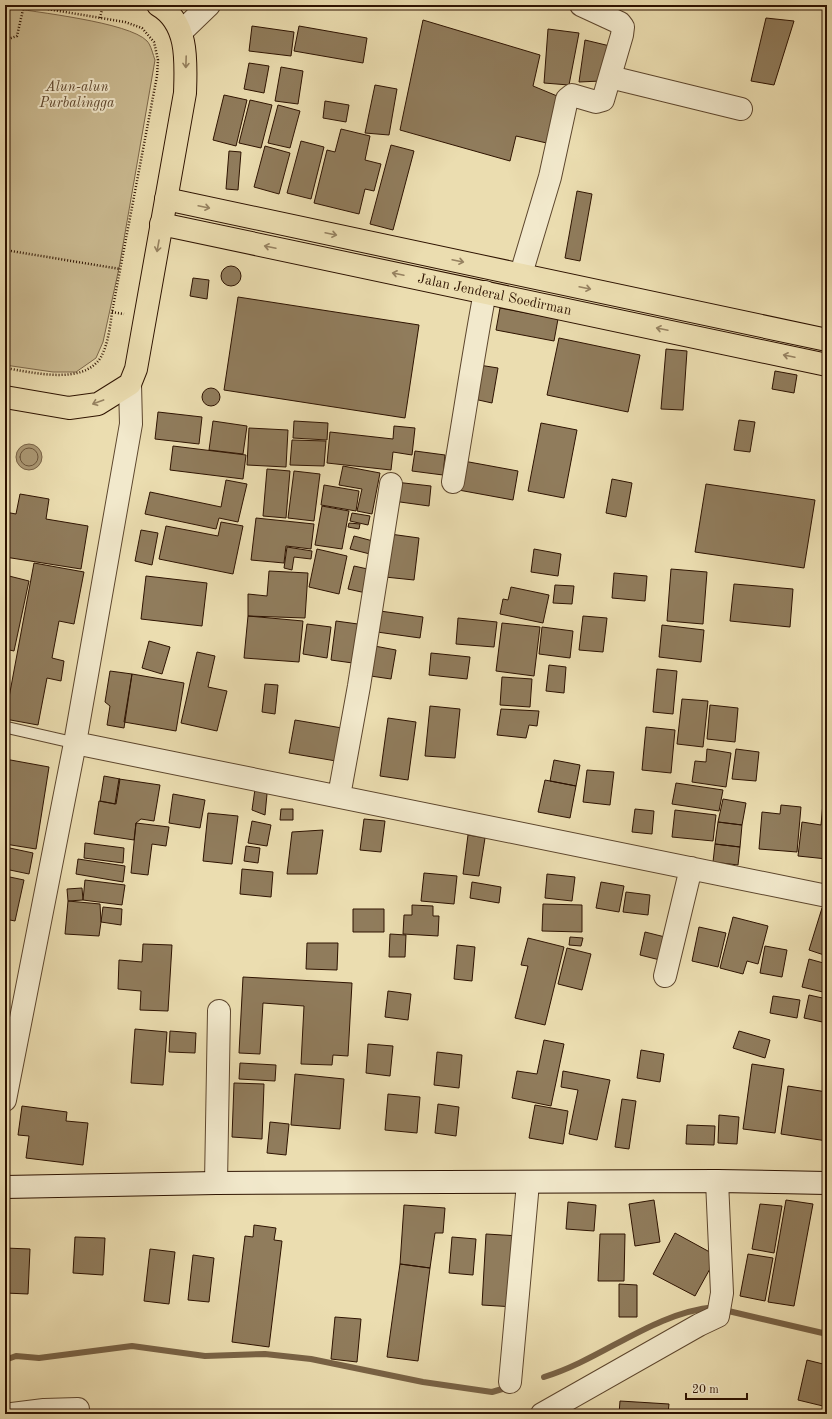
<svg xmlns="http://www.w3.org/2000/svg" width="832" height="1419" font-family="'Old Standard TT',serif">
  <style>
    .green { fill: #cbbb92; stroke: #7c674a }
    .water { fill: #ab9874; stroke: #796346 }
    .lines { fill: none; stroke-linecap: round; stroke-linejoin: round }
    .shore { stroke: #6c563a; stroke-width: 1 }
    .stream { stroke: #796346; stroke-width: 6 }
    .building { fill: #907c5c; stroke: #2e1301 }
    .lane-casing { stroke: #5d462d; stroke-width: 13 }
    .street-casing { stroke: #5d462d; stroke-width: 24 }
    .secondary-casing { stroke: #2e1301; stroke-width: 24 }
    .primary-casing { stroke: #2e1301; stroke-width: 24 }
    .path { stroke: #2e1301; stroke-width: 2.5; stroke-dasharray: 1 2; stroke-linecap: butt }
    .lane { stroke: #f2e9cc; stroke-width: 11 }
    .street { stroke: #f2e9cc; stroke-width: 22 }
    .secondary { stroke: #f2e9cc; stroke-width: 22 }
    .primary { stroke: #ebddb0; stroke-width: 22 }
    .oneway { stroke: #968261 }
    .labels { text-anchor: middle; dominant-baseline: central; stroke-width: 4; stroke-linejoin: round; paint-order: stroke }
    .park-label { font-size: 14px; font-style: italic; fill: #5d452c; stroke: #f2e9cc }
    .street-label { font-size: 14px; fill: #2e1301; stroke: #f2e9cc }
  </style>
  <rect width="100%" height="100%" fill="#ebddb0"/>
  <filter id="stains"><feTurbulence type="fractalNoise" baseFrequency=".005" numOctaves="4"/><feColorMatrix values="0 0 0 0 .2 0 0 0 0 .09 0 0 0 0 .02 0 0 0 .5 -.17"/></filter>
  <radialGradient id="worn" r=".72"><stop offset=".6" stop-color="#630" stop-opacity="0"/><stop offset="1" stop-color="#630" stop-opacity=".3"/></radialGradient>
  <path class="green" d="M5 7C34 12 129 22 147 41 151 45 153 55 155 60L119 268 103 342 96 358 76 372H53L5 365Z"/>
  <path class="water" d="M16 457a13 13 0 1 1 26 0a13 13 0 1 1-26 0Z"/>
  <g class="lines">
    <path class="shore" d="M20 457a9 9 0 1 1 18 0a9 9 0 1 1-18 0Z"/>
    <path class="stream" d="M724 1310 827 1334
      M5 1360 16 1356 39 1358 132 1346 205 1356 265 1354 311 1359 423 1382 492 1392 509 1387
      M544 1377C603 1359 652 1313 715 1307"/>
  </g>
  <path class="building" d="M653 5H667V8Z
    M766 18 794 21 774 85 751 81Z
    M423 20 540 55 533 86 562 98 551 144 516 136 510 161 400 130Z
    M252 26 294 32 291 56 249 51Z
    M299 26 367 38 363 63 294 51Z
    M548 29 579 33 569 85 544 83Z
    M585 40 610 46 601 81 579 82Z
    M249 63 269 66 264 93 244 89Z
    M281 67 303 71 298 104 275 101Z
    M375 85 397 89 389 135 365 133Z
    M224 95 247 100 236 146 213 140Z
    M250 100 272 105 261 148 239 143Z
    M325 101 349 105 346 122 323 118Z
    M278 105 300 111 290 148 268 143Z
    M341 129 370 136 365 160 381 164 374 191 365 189 359 214 314 203 327 150 335 152Z
    M301 141 324 147 311 199 287 193Z
    M391 145 414 151 393 230 370 224Z
    M265 146 290 153 279 194 254 187Z
    M229 151 241 152 238 190 226 189Z
    M577 191 592 194 580 261 565 258Z
    M221 276a10 10 0 1 1 20 0a10 10 0 1 1-20 0Z
    M193 278 209 280 207 299 190 296Z
    M238 297 419 325 405 418 224 390Z
    M500 308 558 319 554 341 496 330Z
    M559 338 640 355 628 412 547 395Z
    M666 349 687 351 683 410 661 409Z
    M479 365 498 368 492 403 474 399Z
    M775 371 797 375 794 393 772 389Z
    M202 397a9 9 0 1 1 18 0a9 9 0 1 1-18 0Z
    M158 412 202 417 199 444 155 439Z
    M739 420 755 422 750 452 734 450Z
    M213 421 247 426 243 454 209 450Z
    M294 421 328 423 327 440 293 438Z
    M541 423 577 430 564 498 528 491Z
    M394 426 415 428 412 455 393 452 391 470 327 463 330 432 393 439Z
    M249 428 288 430 286 467 247 465Z
    M292 440 326 441 324 466 290 465Z
    M173 446 246 455 243 479 170 470Z
    M415 451 445 455 443 475 412 471Z
    M458 460 518 471 513 500 453 489Z
    M343 466 380 473 372 514 357 511 362 489 339 485Z
    M267 469 290 471 286 518 263 516Z
    M294 471 320 474 314 521 288 518Z
    M612 479 632 483 626 517 606 513Z
    M226 480 247 484 238 522 219 518 216 529 145 514 150 492 221 507Z
    M395 482 431 486 429 506 393 501Z
    M706 484 815 500 804 568 695 552Z
    M324 485 359 491 356 511 321 505Z
    M20 494 49 499 46 519 88 526 81 569 5 557V512L16 514Z
    M322 506 349 511 342 549 315 545Z
    M352 513 370 516 368 525 350 521Z
    M256 518 314 524 311 549 286 546 284 563 251 560Z
    M221 522 243 526 233 574 159 559 166 526 218 536Z
    M349 523 360 524 359 529 348 527Z
    M141 530 158 533 152 565 135 561Z
    M390 534 419 538 414 580 385 577Z
    M354 536 373 541 370 554 350 549Z
    M287 547 312 551 311 559 294 557 292 570 284 568Z
    M317 549 347 556 339 594 309 587Z
    M534 549 561 554 558 576 531 572Z
    M34 563 84 572 74 624 59 621 52 658 64 661 61 681 47 678 38 725 5 719Z
    M354 566 372 570 366 593 348 589Z
    M671 569 707 572 703 624 667 621Z
    M269 571 308 573 305 618 248 616V594L267 596Z
    M614 573 647 576 645 601 612 598Z
    M5 575 29 581 14 651 5 649Z
    M146 576 207 583 202 626 141 619Z
    M734 584 793 589 790 627 730 621Z
    M555 585 574 586 572 604 553 603Z
    M511 587 549 595 543 623 500 614 503 599 508 600Z
    M380 611 423 617 420 638 377 632Z
    M248 616 303 621 299 662 244 658Z
    M583 616 607 618 603 652 579 650Z
    M458 618 497 622 494 647 456 644Z
    M336 621 365 625 360 664 331 660Z
    M502 623 540 627 534 676 496 671Z
    M307 624 331 627 327 658 303 654Z
    M662 625 704 630 701 662 659 657Z
    M542 627 573 631 570 658 539 654Z
    M149 641 170 647 162 674 142 668Z
    M369 645 396 650 391 679 364 675Z
    M197 652 215 656 208 687 227 691 217 731 181 723Z
    M431 653 470 657 467 679 429 675Z
    M549 665 566 667 564 693 546 691Z
    M657 669 677 671 673 714 653 712Z
    M110 671 132 674 124 728 107 725 110 706 105 702Z
    M132 674 184 683 176 731 124 722Z
    M502 677 532 679 530 707 500 705Z
    M265 684 278 685 275 714 262 712Z
    M682 699 708 701 703 747 677 744Z
    M710 705 738 708 735 742 707 739Z
    M430 706 460 709 455 758 425 756Z
    M501 709 539 711 537 726 529 725 526 738 497 735Z
    M388 718 416 722 408 780 380 776Z
    M295 720 342 728 336 761 289 753Z
    M646 727 675 730 671 773 642 770Z
    M707 749 731 753 726 787 692 782 695 761 706 762Z
    M736 749 759 752 756 781 732 779Z
    M5 759 49 767 36 849 5 844V822L9 805 5 804Z
    M554 760 580 765 576 786 550 781Z
    M587 770 614 772 610 805 583 802Z
    M104 776 120 779 116 804 100 801Z
    M119 779 160 785 154 821 141 819 136 823 134 840 94 834 99 801 115 804Z
    M545 780 576 786 570 818 538 812Z
    M676 783 723 790 719 811 672 804Z
    M255 789 267 794 265 815 252 810Z
    M824 792 827 793V859L798 856 802 822 821 825Z
    M173 794 205 800 200 828 169 823Z
    M723 799 746 803 742 825 718 822Z
    M781 805 801 807 797 852 759 849 762 812 780 814Z
    M281 809H293V820H280Z
    M635 809 654 811 652 834 632 832Z
    M675 810 716 815 713 841 672 837Z
    M208 813 238 816 232 864 203 861Z
    M364 819 385 821 381 852 360 850Z
    M252 821 271 825 267 846 248 843Z
    M718 822 742 825 740 847 715 844Z
    M136 823 169 827 166 846 152 844 148 875 131 873Z
    M323 830 317 874H287L292 832Z
    M468 835 485 838 479 876 463 874Z
    M85 843 124 848 123 863 84 858Z
    M715 844 740 847 738 865 713 862Z
    M246 846 260 848 258 863 244 861Z
    M5 847 33 853 29 874 5 869Z
    M78 859 125 866 123 882 76 874Z
    M242 869 273 872 271 897 240 894Z
    M424 873 457 876 454 904 421 901Z
    M547 874 575 877 572 901 545 898Z
    M5 876 24 880 15 921 5 919Z
    M85 880 125 885 122 905 83 900Z
    M472 882 501 887 499 903 470 898Z
    M601 882 624 886 619 912 596 908Z
    M82 888 83 900 68 901 67 889Z
    M626 892 650 895 648 915 623 912Z
    M68 901 100 904 101 922 99 936 65 934Z
    M543 904 582 905V932L542 931Z
    M412 905 433 906V916H439L438 936 403 934 404 915H412Z
    M103 907 122 909 121 925 101 922Z
    M822 908 827 909V956L809 950Z
    M353 909H384V932H353Z
    M733 917 768 926 758 964 747 961 743 974 720 968Z
    M699 927 726 933 718 967 692 961Z
    M645 932 669 938 664 961 640 955Z
    M390 934 406 935 405 957H389Z
    M570 937 583 938 581 946 569 945Z
    M528 938 564 947 545 1025 515 1018 528 966 521 965Z
    M307 943H338L337 970 306 969Z
    M143 944 172 945 168 1011 140 1010 141 991 118 989 119 960 142 962Z
    M457 945 475 947 472 981 454 979Z
    M765 946 787 950 782 977 760 973Z
    M567 948 591 954 582 990 558 984Z
    M809 959 827 964V993L802 987Z
    M243 977 352 983 348 1056 333 1055 332 1065 301 1064 304 1006 263 1003 260 1054 239 1053Z
    M388 991 411 994 408 1020 385 1017Z
    M809 995 827 999V1023L804 1018Z
    M773 996 800 1000 797 1018 770 1013Z
    M135 1029 167 1032 163 1085 131 1083Z
    M170 1031 196 1033 195 1053 169 1052Z
    M739 1031 770 1040 765 1058 733 1048Z
    M544 1040 564 1044 551 1106 512 1098 517 1071 537 1074Z
    M368 1044 393 1046 390 1076 366 1073Z
    M641 1050 664 1054 660 1082 637 1078Z
    M437 1052 462 1055 459 1088 434 1085Z
    M240 1063 276 1065 275 1081 239 1079Z
    M752 1064 784 1069 775 1133 743 1129Z
    M563 1071 610 1080 597 1140 569 1134 578 1090 561 1087Z
    M295 1074 344 1079 340 1129 291 1125Z
    M234 1083 264 1084 262 1139 232 1137Z
    M788 1086 827 1092V1141L781 1134Z
    M388 1094 420 1097 417 1133 385 1130Z
    M622 1099 636 1101 629 1149 615 1147Z
    M438 1104 459 1107 456 1136 435 1133Z
    M535 1105 568 1111 563 1144 529 1138Z
    M22 1106 67 1112 66 1121 88 1123 83 1165 26 1158 29 1136 18 1135Z
    M719 1115 739 1117 737 1144 718 1143Z
    M270 1122 289 1124 286 1155 267 1153Z
    M687 1125 715 1126 714 1145 686 1144Z
    M654 1200 660 1242 635 1246 629 1204Z
    M786 1200 813 1204 794 1306 768 1302Z
    M568 1202 596 1205 594 1231 566 1229Z
    M760 1204 782 1206 774 1253 752 1249Z
    M404 1205 445 1208 443 1233H435L430 1268 400 1264Z
    M254 1225 276 1228 274 1240 282 1241 269 1347 232 1342 245 1236 253 1237Z
    M675 1233 717 1256 695 1296 653 1274Z
    M486 1234 520 1236 515 1307 482 1305Z
    M600 1234H625L624 1281H598Z
    M75 1237 105 1238 103 1275 73 1273Z
    M452 1237 476 1239 473 1275 449 1273Z
    M5 1248 30 1249 28 1294 5 1293Z
    M150 1249 175 1252 169 1304 144 1301Z
    M748 1254 773 1258 765 1301 740 1296Z
    M193 1255 214 1258 209 1302 188 1300Z
    M400 1264 430 1268 418 1361 387 1357Z
    M619 1284 637 1285V1317H619Z
    M335 1317 361 1319 357 1362 331 1359Z
    M807 1360 827 1365V1407L798 1400Z
    M620 1401 669 1404 668 1414H619Z"/>
  <g class="lines">
    <defs>
      <path id="lane" d="M5 727 75 743"/>
      <path id="street" d="M181 32 209 5
        M610 77 741 109
        M521 274 550 177 567 99 572 95 596 102 603 100 622 35 623 27 620 23 581 5
        M453 482C464 419 473 355 485 292
        M75 743 827 896
        M339 796 359 686 391 484
        M665 976 691 868
        M5 1100 75 743 131 424 130 384
        M216 1183 219 1011
        M510 1382 528 1183
        M12 1414 44 1410 78 1409
        M542 1414 699 1325 718 1316 722 1293 717 1181"/>
      <path id="secondary" d="M5 1187 216 1183 717 1181 827 1183"/>
      <g id="primary">
        <path d="M166 199 827 340"/>
        <path id="s1" d="M161 224 827 365"/>
        <path d="M5 397 69 408 98 404 130 384 136 369 185 93C186 62 189 23 158 5"/>
      </g>
    </defs>
    <use href="#lane" class="lane-casing"/>
    <use href="#street" class="street-casing"/>
    <use href="#secondary" class="secondary-casing"/>
    <use href="#primary" class="primary-casing"/>
    <path class="path" d="M100 18 103 5
      M5 40 17 36 24 5
      M5 250 120 269
      M112 312 124 314
      M5 368C32 372 83 386 101 357 108 344 110 327 112 312L157 76 158 60 154 42 142 28 125 22 23 5"/>
    <use href="#lane" class="lane"/>
    <use href="#street" class="street"/>
    <use href="#secondary" class="secondary"/>
    <use href="#primary" class="primary"/>
  </g>
  <defs><path id="oneway-shaft" d="M-6 0H5M1.5-3L5.5 0L1.5 3" fill="none" stroke-width="1.6" stroke-linecap="round" stroke-linejoin="round"/></defs>
  <g class="oneway">
    <use href="#oneway-shaft" transform="translate(186 62) rotate(92)"/>
    <use href="#oneway-shaft" transform="translate(204 207) rotate(12)"/>
    <use href="#oneway-shaft" transform="translate(331 234) rotate(12)"/>
    <use href="#oneway-shaft" transform="translate(158 246) rotate(100)"/>
    <use href="#oneway-shaft" transform="translate(270 247) rotate(-168)"/>
    <use href="#oneway-shaft" transform="translate(458 261) rotate(12)"/>
    <use href="#oneway-shaft" transform="translate(398 274) rotate(-168)"/>
    <use href="#oneway-shaft" transform="translate(585 288) rotate(12)"/>
    <use href="#oneway-shaft" transform="translate(662 329) rotate(-168)"/>
    <use href="#oneway-shaft" transform="translate(789 356) rotate(-168)"/>
    <use href="#oneway-shaft" transform="translate(98 402) rotate(160)"/>
  </g>
  <g class="labels">
    <g class="park-label">
      <text x="77" y="87">Alun-alun<tspan x="77" dy="16">Purbalingga</tspan></text>
    </g>
    <g class="street-label">
      <text stroke="none"><textPath href="#s1" startOffset="341">Jalan Jenderal Soedirman</textPath></text>
    </g>
  </g>
  <rect width="832" height="1419" fill="none" stroke="#ebddb0" stroke-width="20"/>
  <rect x="6" y="6" width="820" height="1407" fill="none" stroke="#2e1301" stroke-width="2"/>
  <rect x="10" y="10" width="812" height="1399" fill="none" stroke="#2e1301"/>
  <path d="M686 1393v6h61v-6" fill="none" stroke="#2e1301" stroke-width="2"/>
  <text x="692" y="1393" font-size="12" fill="#2e1301" stroke="#f2e9cc" stroke-width="3" paint-order="stroke">20 m</text>
  <rect width="100%" height="100%" filter="url(#stains)"/>
  <rect width="100%" height="100%" fill="url(#worn)"/>
</svg>
